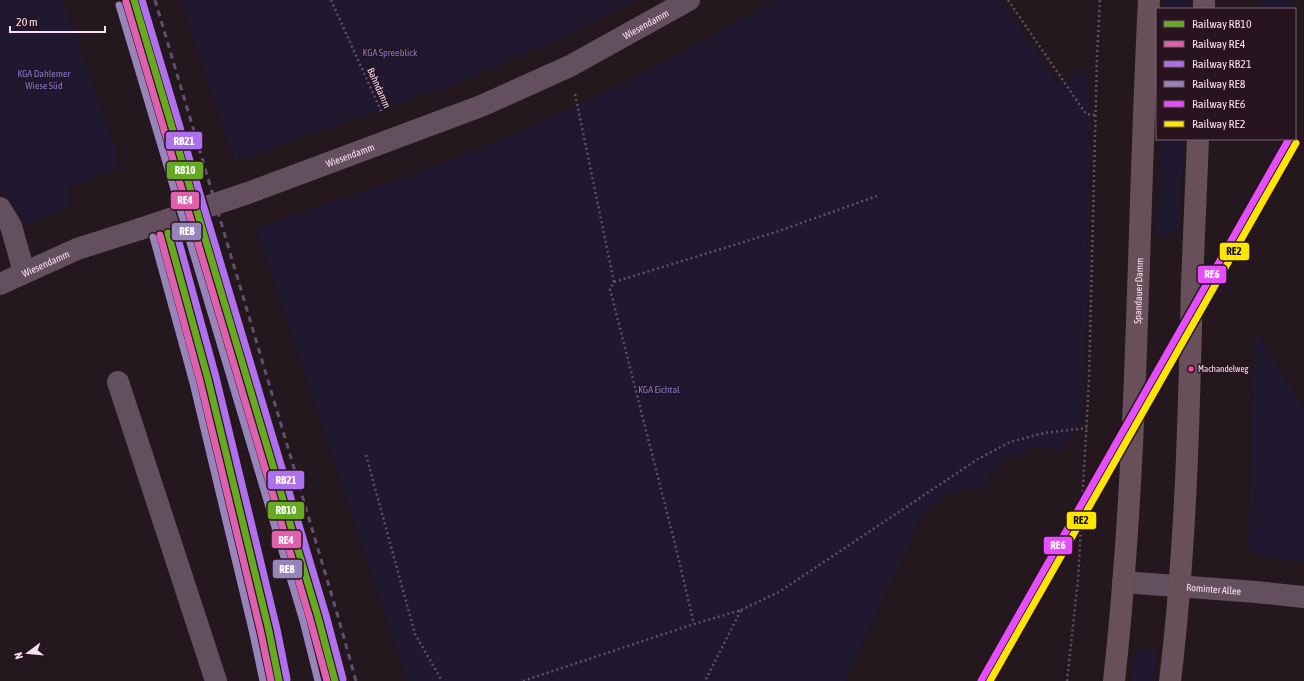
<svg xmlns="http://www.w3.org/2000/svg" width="1304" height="681" font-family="'Asap Condensed',sans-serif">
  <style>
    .green { fill: #1f182f }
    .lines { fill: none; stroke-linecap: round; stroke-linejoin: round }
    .path { stroke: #604f65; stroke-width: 2.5; stroke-dasharray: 2 3; stroke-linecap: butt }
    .minor { stroke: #634f5d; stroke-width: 22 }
    .major { stroke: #67505a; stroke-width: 22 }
    .rail { stroke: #644e6e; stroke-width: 3; stroke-dasharray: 6 5; stroke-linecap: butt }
    .minor-bridge { stroke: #634f5d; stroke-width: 22 }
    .rail-1-casing { stroke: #28141f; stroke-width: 10 }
    .rail-2-casing { stroke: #28141f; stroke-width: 10 }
    .rail-3-casing { stroke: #28141f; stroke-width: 10 }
    .rail-4-casing { stroke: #28141f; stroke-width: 10 }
    .rail-5-casing { stroke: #28141f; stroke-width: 10 }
    .rail-6-casing { stroke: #28141f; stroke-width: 10 }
    .rail-1 { stroke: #6a2; stroke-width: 7 }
    .rail-2 { stroke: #df60ac; stroke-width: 7 }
    .rail-3 { stroke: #af70ed; stroke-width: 7 }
    .rail-4 { stroke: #9784ba; stroke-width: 7 }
    .rail-5 { stroke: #e64dff; stroke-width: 7 }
    .rail-6 { stroke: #ffe600; stroke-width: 7 }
    .bus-dot { fill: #f346a5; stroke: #28141f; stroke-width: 1.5 }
    .labels { text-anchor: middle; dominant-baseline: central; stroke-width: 3; stroke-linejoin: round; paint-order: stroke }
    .bus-label { font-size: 9px; fill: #fbdff0; stroke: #28141f; text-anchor: start }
    .street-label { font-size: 10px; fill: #fbdff0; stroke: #28141f }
    .park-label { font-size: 10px; fill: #7c7ad5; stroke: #28141f }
    .line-badge { stroke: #28141f; stroke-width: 1.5 }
    .badge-label { font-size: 11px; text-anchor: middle; font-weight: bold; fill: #fff }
    .pale-badge-label { font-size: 11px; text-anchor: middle; font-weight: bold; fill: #111 }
  </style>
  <rect width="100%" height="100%" fill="#24181e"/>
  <path class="green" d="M0 0H63L115 147 117 170 66 188 72 205 25 226 12 203 0 191Z
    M181 0H636L577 30 507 62 449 86 235 161Z
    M774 0H1002L1058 83 1090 66 1085 397 1081 420 1062 450 1035 446 1008 458 990 475 982 489 972 487 941 499 922 516 845 681H407L256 228C322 205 390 184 455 158 566 115 672 61 774 0Z
    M1165 0H1191V9H1165Z
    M1260 0H1293L1292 9H1259Z
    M1160 139H1184L1179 228 1157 238Z
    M1255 331 1304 408V562L1265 557 1248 548Z
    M1136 648 1157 650 1153 681H1132Z"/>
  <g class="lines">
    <path class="path" d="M331 0 382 113
      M1008 0 1086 114 1096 115
      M575 94 614 282 610 289 676 548 694 624
      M614 282 776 232 877 196
      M366 455 415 634 442 681
      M741 610 779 592 978 459 1010 442 1044 433 1087 428
      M523 681 694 624 741 610 705 681
      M1067 681 1078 580 1089 379 1097 56 1100 0"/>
    <g class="minor">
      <path id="s1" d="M245 194 481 106 570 66 689 0"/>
      <path d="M0 208 11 226 24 272"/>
      <path id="s2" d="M0 284 77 249 140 229"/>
      <path d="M118 382 216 681"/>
      <path id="s3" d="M1123 582 1256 592 1304 597"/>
    </g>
    <g class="major">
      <path d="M1204 9V0"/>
      <path id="s4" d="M1114 681C1139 455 1137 227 1149 0"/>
      <path d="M1170 681C1186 549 1189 417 1192 284 1194 236 1196 187 1198 139"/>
    </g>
    <path class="rail" d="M155 0 337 613 356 681"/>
    <path class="minor-bridge" d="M140 229 245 194"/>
    <defs>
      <path id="rail-1" d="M134 0 318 617 335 681
        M168 233 208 379 269 631 279 681"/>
      <path id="rail-2" d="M126 2 310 619 327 681
        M160 235 200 381 261 633 271 681"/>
      <path id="rail-3" d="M142 0 326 615 343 679
        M176 231 216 377 277 629 287 679"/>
      <path id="rail-4" d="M119 5 303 621 318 681
        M153 237 193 383 253 634 263 681"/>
      <path id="rail-5" d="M981 681 1289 139"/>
      <path id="rail-6" d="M990 681 1296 143"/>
    </defs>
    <use href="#rail-1" class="rail-1-casing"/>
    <use href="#rail-2" class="rail-2-casing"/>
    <use href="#rail-3" class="rail-3-casing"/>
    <use href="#rail-4" class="rail-4-casing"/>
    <use href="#rail-5" class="rail-5-casing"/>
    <use href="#rail-6" class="rail-6-casing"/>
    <use href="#rail-1" class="rail-1"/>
    <use href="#rail-2" class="rail-2"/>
    <use href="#rail-3" class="rail-3"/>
    <use href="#rail-4" class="rail-4"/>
    <use href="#rail-5" class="rail-5"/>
    <use href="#rail-6" class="rail-6"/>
  </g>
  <circle class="bus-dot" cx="1191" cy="369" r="3.5"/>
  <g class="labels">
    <g class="bus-label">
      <text x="1198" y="369">Machandelweg</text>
    </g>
    <g class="street-label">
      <text stroke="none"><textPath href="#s1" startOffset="436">Wiesendamm</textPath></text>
      <text transform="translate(379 88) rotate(66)">Bahndamm</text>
      <text stroke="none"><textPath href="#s1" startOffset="112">Wiesendamm</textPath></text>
      <text stroke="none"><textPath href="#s2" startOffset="50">Wiesendamm</textPath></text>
      <text stroke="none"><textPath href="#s4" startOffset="391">Spandauer Damm</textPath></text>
      <text stroke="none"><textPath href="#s3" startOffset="91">Rominter Allee</textPath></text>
    </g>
    <g class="park-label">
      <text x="390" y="52">KGA Spreeblick</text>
      <text x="44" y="73">KGA Dahlemer<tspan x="44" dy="12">Wiese Süd</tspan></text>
      <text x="659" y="389">KGA Eichtal</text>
    </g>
  </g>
  <g class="line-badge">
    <rect x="165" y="131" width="38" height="19" rx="4" fill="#af70ed"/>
    <rect x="166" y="161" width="38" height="19" rx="4" fill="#6a2"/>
    <rect x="170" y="191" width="30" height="19" rx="4" fill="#df60ac"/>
    <rect x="171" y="222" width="31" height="19" rx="4" fill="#9784ba"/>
    <rect x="1219" y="242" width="31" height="19" rx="4" fill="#ffe600"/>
    <rect x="1197" y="265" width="30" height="19" rx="4" fill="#e64dff"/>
    <rect x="267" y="470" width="38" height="20" rx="4" fill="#af70ed"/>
    <rect x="267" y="501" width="38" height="19" rx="4" fill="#6a2"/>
    <rect x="1066" y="511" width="31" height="19" rx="4" fill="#ffe600"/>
    <rect x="271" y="530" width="31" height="19" rx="4" fill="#df60ac"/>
    <rect x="1043" y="536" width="30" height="19" rx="4" fill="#e64dff"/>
    <rect x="272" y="559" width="31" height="20" rx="4" fill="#9784ba"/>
  </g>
  <g class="badge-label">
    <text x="184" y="145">RB21</text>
    <text x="185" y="174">RB10</text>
    <text x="185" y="204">RE4</text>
    <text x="187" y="235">RE8</text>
    <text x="1212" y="278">RE6</text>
    <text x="286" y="484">RB21</text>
    <text x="286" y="514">RB10</text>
    <text x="286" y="544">RE4</text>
    <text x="1058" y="549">RE6</text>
    <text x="287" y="573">RE8</text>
  </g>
  <g class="pale-badge-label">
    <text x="1234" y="255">RE2</text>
    <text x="1081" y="524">RE2</text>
  </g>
  <rect x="1156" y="8" width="140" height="132" fill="#28141f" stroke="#7c6573"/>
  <rect x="1164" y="21" width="20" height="6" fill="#66aa22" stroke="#7c6573"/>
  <text x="1192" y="28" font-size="12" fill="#fbdff0">Railway RB10</text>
  <rect x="1164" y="41" width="20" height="6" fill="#df60ac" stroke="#7c6573"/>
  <text x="1192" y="48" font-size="12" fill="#fbdff0">Railway RE4</text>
  <rect x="1164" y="61" width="20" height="6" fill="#af70ed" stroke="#7c6573"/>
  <text x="1192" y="68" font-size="12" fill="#fbdff0">Railway RB21</text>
  <rect x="1164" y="81" width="20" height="6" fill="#9784ba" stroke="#7c6573"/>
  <text x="1192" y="88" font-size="12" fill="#fbdff0">Railway RE8</text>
  <rect x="1164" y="101" width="20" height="6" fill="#e64dff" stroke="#7c6573"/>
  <text x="1192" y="108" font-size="12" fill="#fbdff0">Railway RE6</text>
  <rect x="1164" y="121" width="20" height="6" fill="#ffe600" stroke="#7c6573"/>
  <text x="1192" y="128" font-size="12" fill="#fbdff0">Railway RE2</text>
  <g transform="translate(28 653) rotate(254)" stroke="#28141f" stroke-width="3" paint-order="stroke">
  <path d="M0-3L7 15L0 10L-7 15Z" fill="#fbdff0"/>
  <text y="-6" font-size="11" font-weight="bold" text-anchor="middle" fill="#fbdff0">N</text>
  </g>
  <path d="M10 26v6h95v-6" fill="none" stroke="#fbdff0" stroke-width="2"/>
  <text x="16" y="26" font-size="12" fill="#fbdff0" stroke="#28141f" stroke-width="3" paint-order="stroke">20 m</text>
</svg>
